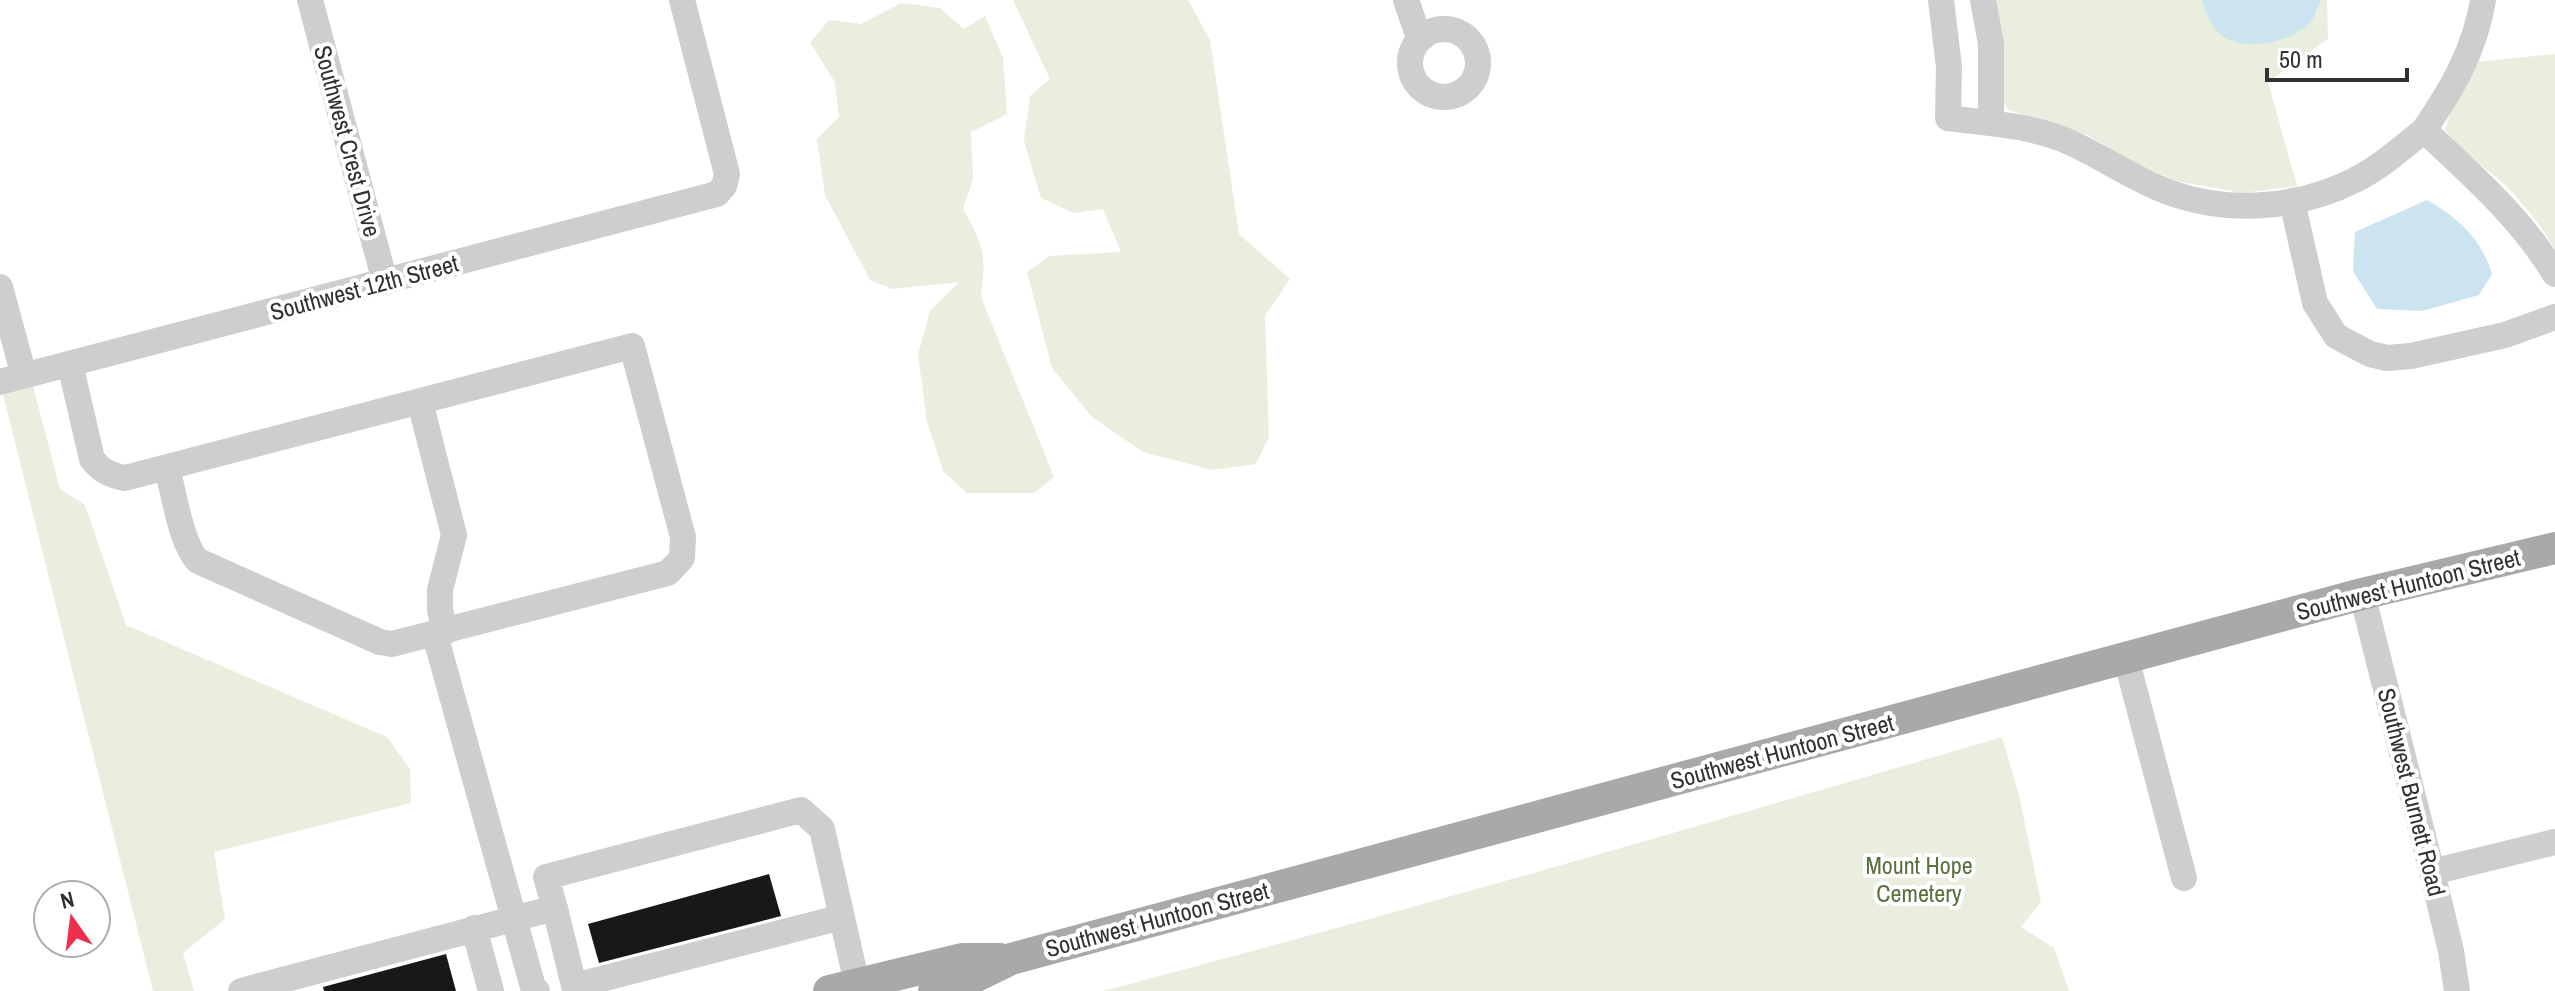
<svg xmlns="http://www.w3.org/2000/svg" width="2555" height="991" font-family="'Archivo Narrow',sans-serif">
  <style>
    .green { fill: #e9eedf }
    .water { fill: #cbe4ef }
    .building { fill: #181818 }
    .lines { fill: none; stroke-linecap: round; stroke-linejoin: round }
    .minor { stroke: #cecece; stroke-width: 26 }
    .major { stroke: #a9a9a9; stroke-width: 32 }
    .labels { text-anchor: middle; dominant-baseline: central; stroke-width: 8; stroke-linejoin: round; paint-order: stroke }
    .street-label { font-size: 24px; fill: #313131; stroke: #fff }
    .park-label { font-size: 24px; fill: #59703c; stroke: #fff }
  </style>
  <rect width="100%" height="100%" fill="#fff"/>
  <path class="green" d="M1013 0H1188L1210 40 1239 234 1290 279 1265 316 1269 437 1256 464 1212 470 1143 452 1092 417 1052 368 1027 272 1049 256 1121 252 1103 209 1074 213 1041 198 1024 141 1030 96 1050 79Z
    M1995 0H2202L2203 2 2316 15 2321 0H2327L2328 39 2268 82 2297 186 2242 193 2176 181 2140 165 2087 135 2009 110 2002 101C2004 66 2002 34 1995 0Z
    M901 3 940 8 964 29 985 16 1003 58 1007 114 971 132 973 179 963 209C983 244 987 256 981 297L1054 477 1034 493H967L943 471 927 422 918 355 930 311 959 282 892 289 870 280 825 195 817 139 839 117 835 82 810 43 829 20 861 24Z
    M2555 54V249C2542 227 2524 204 2505 185 2485 167 2462 152 2445 130L2449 117 2476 62Z
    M33 386 60 489 85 505 126 625 387 737 410 769 411 803 214 852 225 919 183 953 194 991H153L3 395Z
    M2002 737 2019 795 2041 902 2021 927 2054 948 2069 991H1103C1404 912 1703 825 2002 737Z"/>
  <path class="water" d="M2202 0H2321C2317 12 2312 23 2301 30 2281 44 2245 50 2224 37 2211 28 2206 14 2202 0Z
    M2427 200C2457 217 2482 239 2492 274L2479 295 2422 311 2377 309 2353 271 2355 232Z"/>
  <path class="building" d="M769 874 781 916 599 963 588 924Z
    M446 954 456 991H324L323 987Z"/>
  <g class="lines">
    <path class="minor" d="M310 0 385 282
      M1406 0 1416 29 1423 37
      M1941 0 1949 67 1948 118C1986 123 2026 125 2062 139 2101 155 2137 182 2177 195 2234 214 2302 207 2355 180 2381 167 2402 148 2424 130
      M1983 0 1991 44V123
      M2483 0C2475 50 2452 89 2424 130 2471 174 2521 218 2555 274
      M1410 63a34 34 0 1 1 68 0a34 34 0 1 1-68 0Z
      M2292 201 2315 303 2336 336 2370 354 2387 358 2411 356 2505 335 2555 317
      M0 287 24 376
      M70 364 92 459C101 471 110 475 125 478L632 346 683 537 682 558 668 573 392 644 380 642 198 561C181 544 174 493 167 468
      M0 382 717 194 724 186 727 174 682 0
      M420 402 454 535 440 590V610L445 632
      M2362 594 2432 872 2451 951 2457 991
      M435 635 533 987 537 991
      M2126 658 2184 878
      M2432 872 2555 842
      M555 908 574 986 842 917
      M474 928 491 991
      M241 991 555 908 546 877 801 810 822 829 857 984"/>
    <path class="major" d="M829 991 962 959H1000
      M934 991 960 984 1011 959 2362 594 2555 548"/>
  </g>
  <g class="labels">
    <g class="street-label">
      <text transform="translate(348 141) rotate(75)">Southwest Crest Drive</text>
      <text transform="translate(364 287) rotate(-15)">Southwest 12th Street</text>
      <text transform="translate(2408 584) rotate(-14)">Southwest Huntoon Street</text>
      <text transform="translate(1782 751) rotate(-15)">Southwest Huntoon Street</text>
      <text transform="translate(2412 792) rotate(76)">Southwest Burnett Road</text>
      <text transform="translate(1157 919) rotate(-15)">Southwest Huntoon Street</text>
    </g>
    <g class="park-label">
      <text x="1919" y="865">Mount Hope<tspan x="1919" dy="28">Cemetery</tspan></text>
    </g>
  </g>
  <g transform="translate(72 919) rotate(346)"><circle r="38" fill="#ffffff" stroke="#adadad" stroke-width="2"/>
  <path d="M0-6L14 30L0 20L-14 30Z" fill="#ed2e4d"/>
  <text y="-12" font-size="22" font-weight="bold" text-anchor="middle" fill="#313131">N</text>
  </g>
  <path d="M2267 68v12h140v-12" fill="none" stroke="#313131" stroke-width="4"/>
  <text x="2279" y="68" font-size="24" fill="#313131" stroke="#ffffff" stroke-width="6" paint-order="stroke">50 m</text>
</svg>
